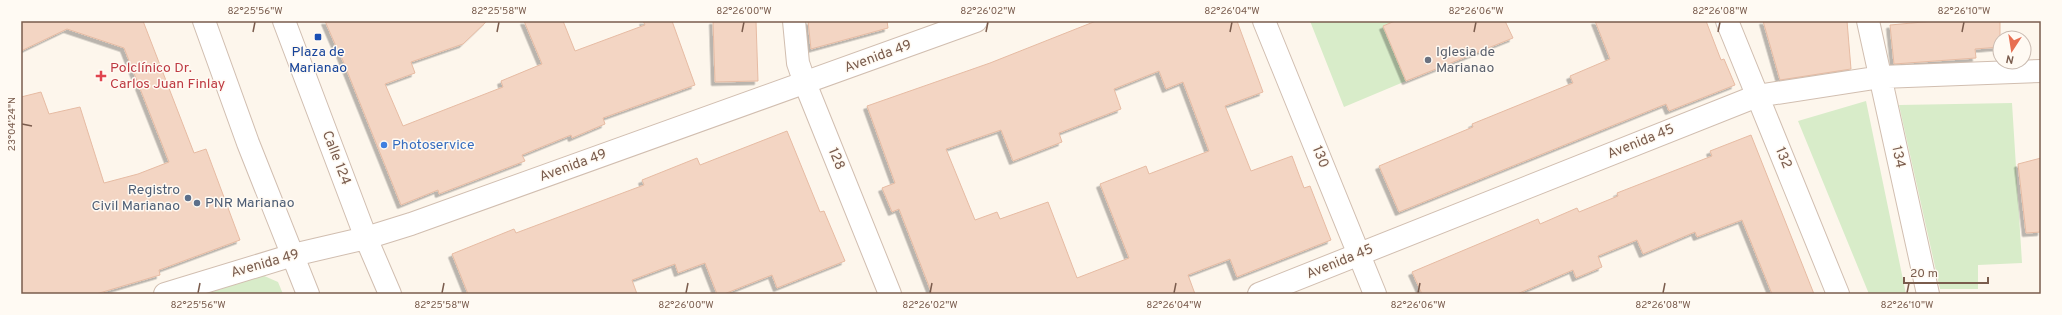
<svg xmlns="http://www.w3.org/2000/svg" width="2062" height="315" font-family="Overpass,sans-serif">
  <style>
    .green { fill: #d8ecc9 }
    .building { fill: #f3d5c3; stroke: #e6bba3; fill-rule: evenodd; filter: url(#shadow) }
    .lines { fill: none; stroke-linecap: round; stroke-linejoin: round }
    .minor-casing { stroke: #d1beb0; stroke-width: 24 }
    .tertiary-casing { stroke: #d1beb0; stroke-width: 24 }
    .minor { stroke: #fff; stroke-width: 22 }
    .tertiary { stroke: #fff; stroke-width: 22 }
    .ticks { fill: none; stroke: #7a5c4d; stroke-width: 1.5 }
    .transit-dot { fill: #1a4fb4; stroke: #fffaf3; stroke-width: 1.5 }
    .worship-dot { fill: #6b7280; stroke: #fffaf3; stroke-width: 1.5 }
    .health-dot { fill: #e0444e; stroke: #fffaf3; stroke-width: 1.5 }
    .shop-dot { fill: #3f7fe0; stroke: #fffaf3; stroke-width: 1.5 }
    .service-dot { fill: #5c6f8a; stroke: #fffaf3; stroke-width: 1.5 }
    .labels { text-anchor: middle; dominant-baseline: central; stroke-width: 3; stroke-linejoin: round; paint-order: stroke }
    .transit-label { font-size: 14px; fill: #164399; stroke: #fffaf3 }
    .worship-label { font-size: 14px; fill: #5b616d; stroke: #fffaf3; text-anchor: start }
    .street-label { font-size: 14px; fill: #7a5c4d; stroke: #fffaf3 }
    .health-label { font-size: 14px; fill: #be3a42; stroke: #fffaf3; text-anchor: start }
    .shop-label { font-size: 14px; fill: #366cbe; stroke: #fffaf3; text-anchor: start }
    .service-label { font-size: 14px; fill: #4e5e75; stroke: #fffaf3; text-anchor: end }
    .neatline { fill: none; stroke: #7a5c4d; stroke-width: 1.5 }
    .ticks-label { font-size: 10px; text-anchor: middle; fill: #7a5c4d }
  </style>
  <defs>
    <filter id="shadow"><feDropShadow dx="-3.5" dy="3.5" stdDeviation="0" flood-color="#0004"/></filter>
  </defs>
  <rect width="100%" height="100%" fill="#fdf6ec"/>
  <path class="green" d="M1310 21H1395L1383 26 1406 81 1344 107Z
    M1866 101 1906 294H1869L1798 121Z
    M2012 103 2022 263 1978 265V289H1940L1899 105Z
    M262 275 278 282 283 294H206Z"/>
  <path class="building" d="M21 21H143L194 153 206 149 240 240 159 270 160 275 96 294H21V97L41 92 49 114 80 107 104 183 138 174 169 162 124 48 67 29 21 51Z
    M325 21H487L463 44 411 62 415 73 385 84 403 126 503 87 501 81 542 64 524 21H563L575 51 645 25 643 21H672L695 85 603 118 605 124 572 138 571 135 522 155 525 161 439 194 438 190 401 205 339 51H338Z
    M713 21H756L758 81 715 82Z
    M808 21H887L888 28 811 49Z
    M1096 21H1237L1263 92 1225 106 1251 171 1292 156 1304 188 1310 186 1331 240 1237 277 1230 259 1188 275 1195 294H932L899 209 892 212 882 188 895 183 867 106 990 63ZM1159 71 1166 89 1183 82 1209 151 1149 174 1146 166 1100 184 1129 258 1077 278 1048 202 1000 219 997 212 975 220 946 149 1001 130 1013 161 1062 142 1059 133 1121 109 1114 89Z
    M1395 21H1505L1513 38 1406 81 1383 26Z
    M1595 21H1706L1721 60 1724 59 1735 85 1669 111 1666 104 1399 212 1379 166 1473 127 1472 124 1573 83 1570 76 1610 59Z
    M1763 21H1847L1851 69 1780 80Z
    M1934 21H2000V47L1975 49 1976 58 1894 64 1890 25Z
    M787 131 820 212 824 211 845 261 777 288 772 275 724 294H717L705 263 678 273 675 264 632 280 637 294H468L452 254 514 229 516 233 644 185 642 180 697 158 700 165Z
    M1751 135 1814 294H1772L1742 220 1697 237 1695 232 1643 254 1637 240 1598 256 1602 267 1576 278 1573 270 1517 294H1422L1412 272 1538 219 1540 224 1577 208 1579 212 1618 196 1617 193 1712 156 1710 151Z
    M2041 158V232L2026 233 2018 164Z"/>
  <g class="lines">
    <defs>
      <path id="minor" d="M794 21 798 63 805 83 890 294
        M1727 21 1838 294
        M1868 21 1928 294
        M165 294 293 255
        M1259 294 1757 96 1881 77 2041 71"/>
      <path id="tertiary" d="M204 21 248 143 308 294
        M284 21 366 238 390 294
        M1264 21 1375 294
        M293 255 366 238 411 224 976 21"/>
    </defs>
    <use href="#minor" class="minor-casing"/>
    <use href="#tertiary" class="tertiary-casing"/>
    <use href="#minor" class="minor"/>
    <use href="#tertiary" class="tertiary"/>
  </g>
  <path class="ticks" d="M253 32 255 22M497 32 499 22M742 32 744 22M986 32 988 22M1230 32 1232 22M1474 32 1476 22M1718 32 1720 22M1962 32 1964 22M22 124 32 126M198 293 200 283M442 293 444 283M686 293 688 283M930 293 932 283M1174 293 1176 283M1418 293 1420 283M1663 293 1665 283M1907 293 1909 283"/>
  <rect class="transit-dot" x="314" y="33" width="8" height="8" rx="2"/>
  <circle class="worship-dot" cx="1428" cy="60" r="4"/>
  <path class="health-dot" d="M99 70h4v4h4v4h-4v4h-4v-4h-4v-4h4z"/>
  <circle class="shop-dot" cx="384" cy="145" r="4"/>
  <g class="service-dot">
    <circle cx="188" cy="198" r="4"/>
    <circle cx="197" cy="203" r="4"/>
  </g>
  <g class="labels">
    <g class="transit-label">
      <text x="318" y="52">Plaza de<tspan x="318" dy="16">Marianao</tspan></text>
    </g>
    <g class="worship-label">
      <text x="1436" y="52">Iglesia de<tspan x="1436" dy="16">Marianao</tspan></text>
    </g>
    <g class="street-label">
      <text transform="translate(878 57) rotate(-20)">Avenida 49</text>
      <text transform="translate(1641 142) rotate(-22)">Avenida 45</text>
      <text transform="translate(1320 157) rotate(68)">130</text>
      <text transform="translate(1898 157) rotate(78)">134</text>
      <text transform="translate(336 158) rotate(69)">Calle 124</text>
      <text transform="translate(1783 158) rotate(68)">132</text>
      <text transform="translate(836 159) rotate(68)">128</text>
      <text transform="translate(573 166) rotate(-20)">Avenida 49</text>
      <text transform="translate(1340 262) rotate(-22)">Avenida 45</text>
      <text transform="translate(265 264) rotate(-16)">Avenida 49</text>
    </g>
    <g class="health-label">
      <text x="110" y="68">Polclínico Dr.<tspan x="110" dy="16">Carlos Juan Finlay</tspan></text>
    </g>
    <g class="shop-label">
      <text x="392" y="145">Photoservice</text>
    </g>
    <g class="service-label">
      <text x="180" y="190">Registro<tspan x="180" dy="16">Civil Marianao</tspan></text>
      <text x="205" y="203" text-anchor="start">PNR Marianao</text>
    </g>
  </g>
  <rect width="2062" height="315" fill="none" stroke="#fffaf3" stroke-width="44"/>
  <g transform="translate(2012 50) rotate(192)"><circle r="19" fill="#fffaf3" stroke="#cabbb1"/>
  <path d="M0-3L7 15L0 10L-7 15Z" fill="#e76f51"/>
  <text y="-6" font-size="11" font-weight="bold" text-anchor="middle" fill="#7a5c4d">N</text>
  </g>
  <path d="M1904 277v6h84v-6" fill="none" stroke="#7a5c4d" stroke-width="2"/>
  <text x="1910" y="277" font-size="12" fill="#7a5c4d" stroke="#fffaf3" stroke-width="3" paint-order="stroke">20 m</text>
  <rect x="22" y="22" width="2018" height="271" class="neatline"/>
  <g class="ticks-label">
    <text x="255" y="14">82°25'56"W</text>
    <text x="499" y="14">82°25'58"W</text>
    <text x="744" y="14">82°26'00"W</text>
    <text x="988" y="14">82°26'02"W</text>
    <text x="1232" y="14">82°26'04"W</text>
    <text x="1476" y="14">82°26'06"W</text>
    <text x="1720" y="14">82°26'08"W</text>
    <text x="1964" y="14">82°26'10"W</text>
    <text transform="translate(11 124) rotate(-90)" y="4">23°04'24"N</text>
    <text x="198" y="308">82°25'56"W</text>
    <text x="442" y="308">82°25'58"W</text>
    <text x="686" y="308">82°26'00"W</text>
    <text x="930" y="308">82°26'02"W</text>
    <text x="1174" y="308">82°26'04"W</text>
    <text x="1418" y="308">82°26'06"W</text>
    <text x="1663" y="308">82°26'08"W</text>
    <text x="1907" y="308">82°26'10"W</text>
  </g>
</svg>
